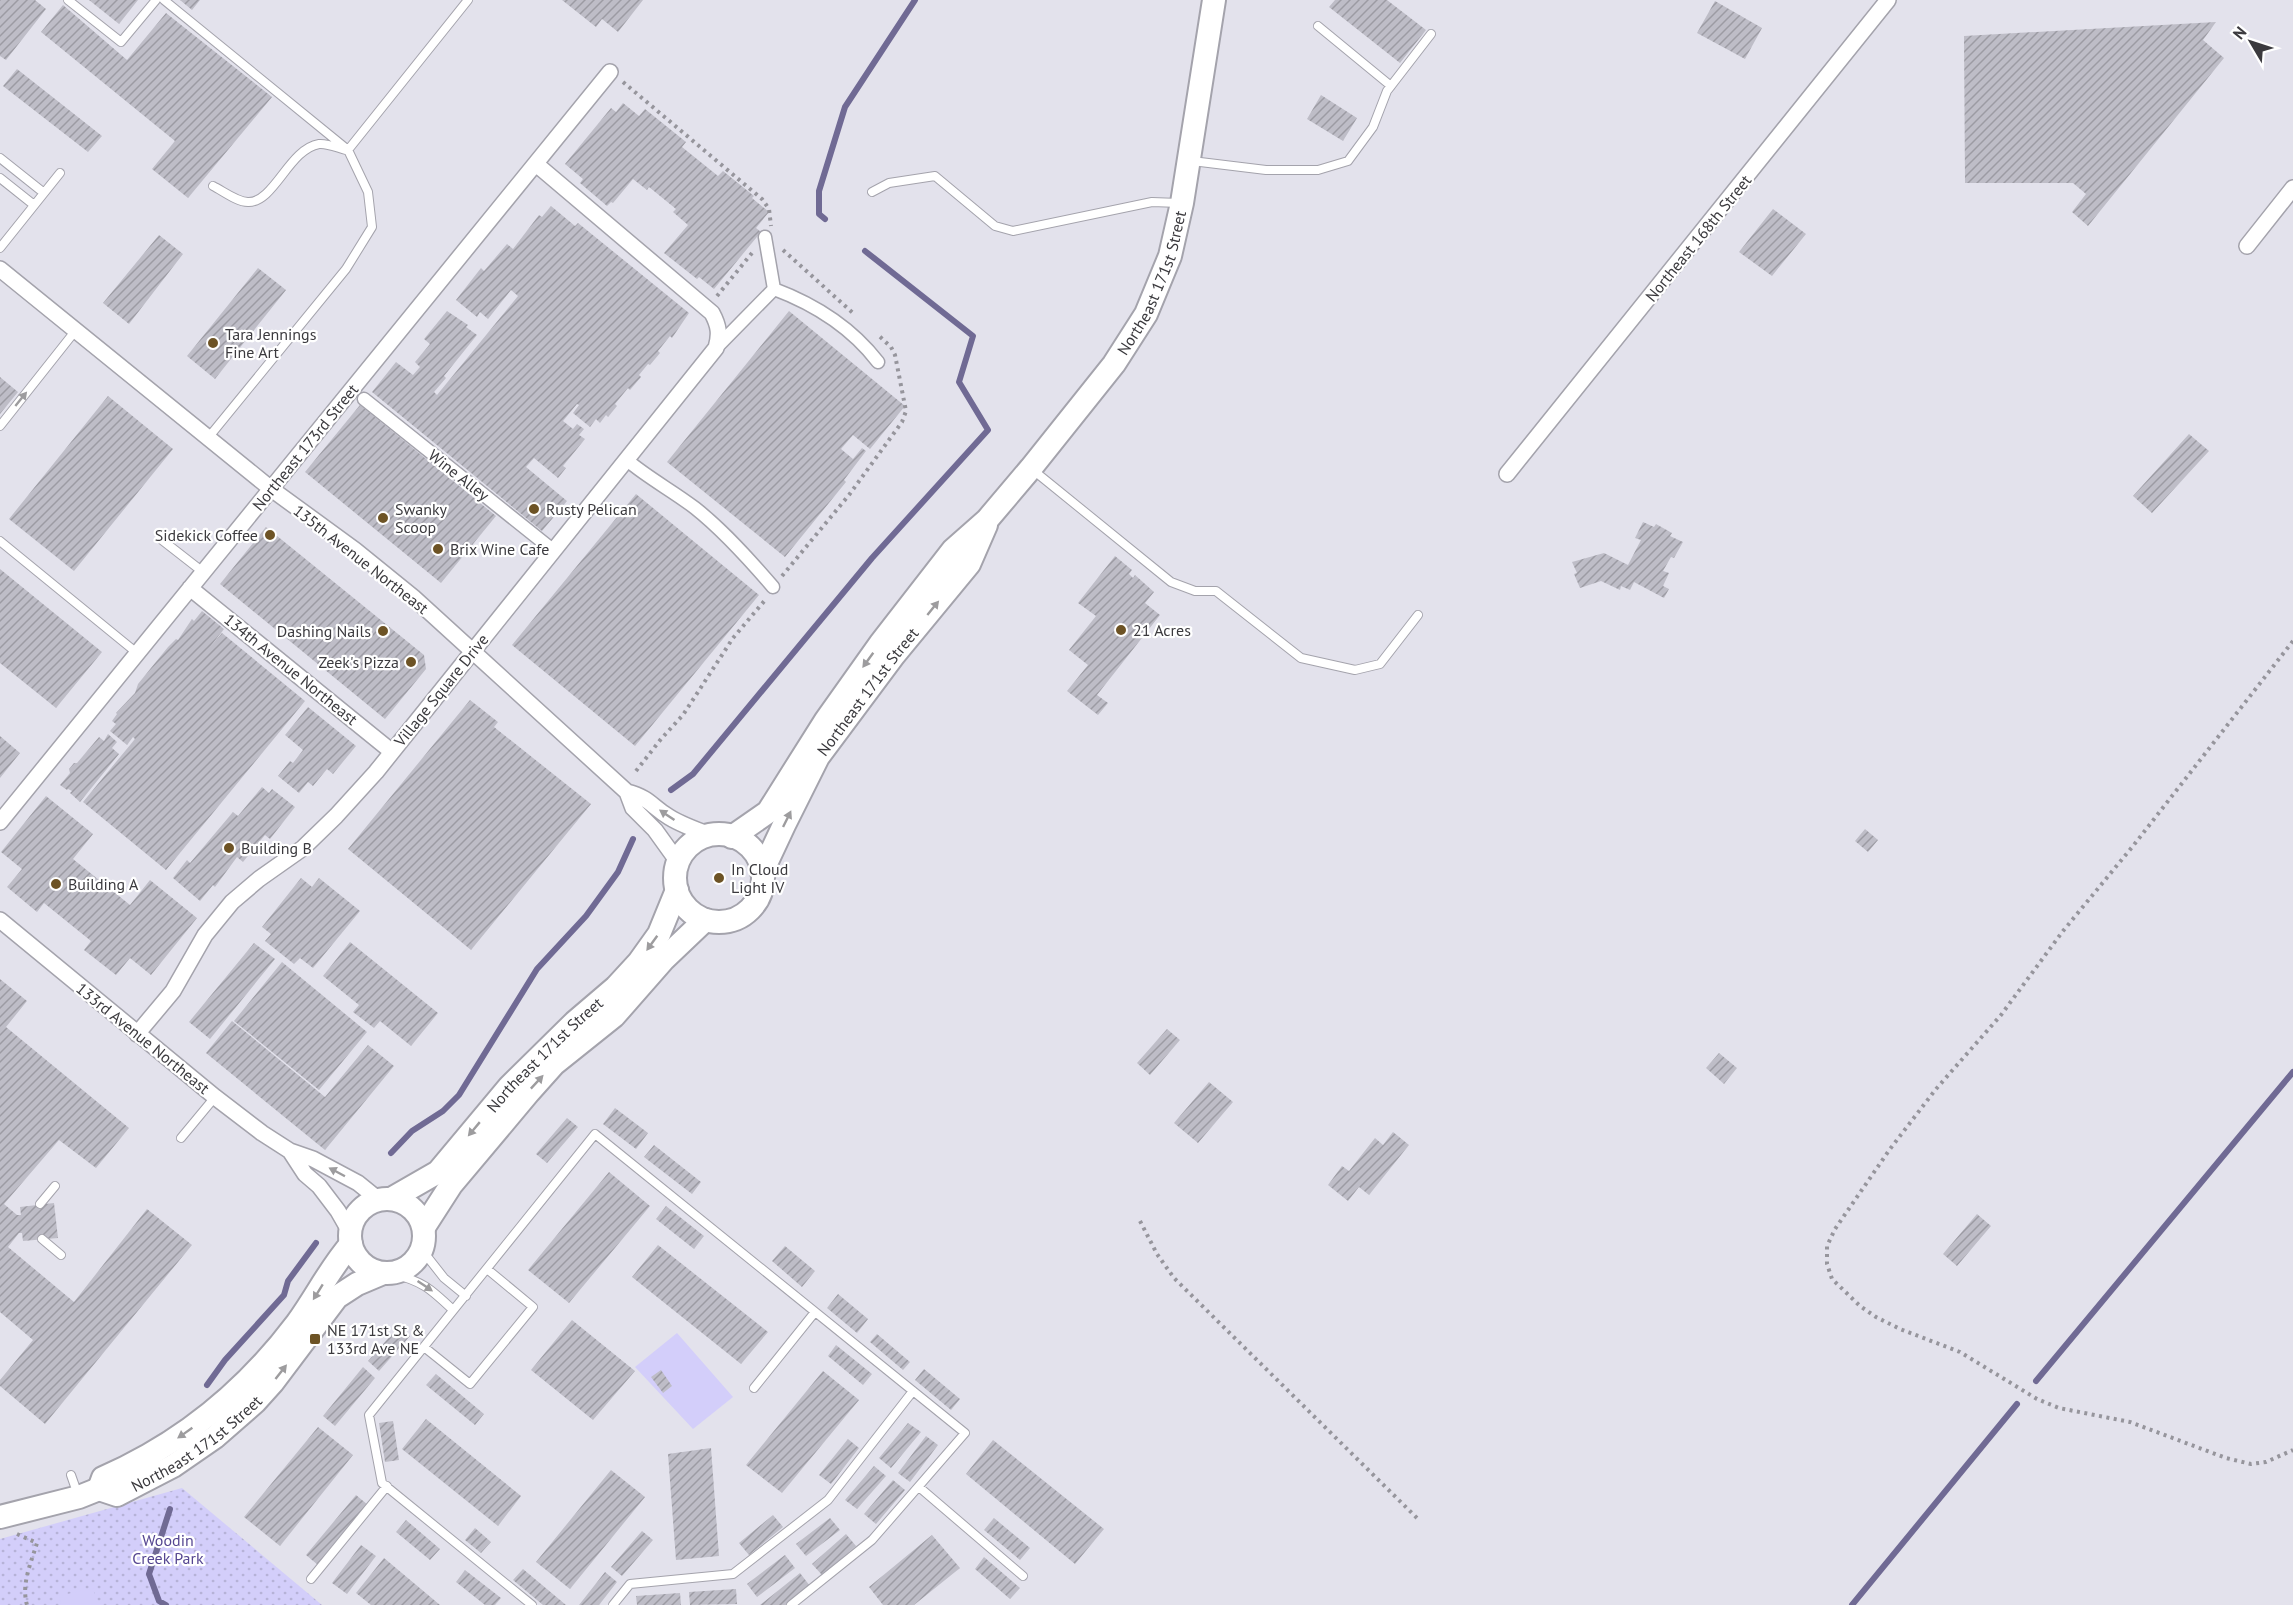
<svg xmlns="http://www.w3.org/2000/svg" width="2293" height="1605" font-family="'PT Sans',sans-serif">
  <style>
    .park { fill: url(#park-dots) }
    .garden { fill: #d3cefa }
    .lines { fill: none; stroke-linecap: round; stroke-linejoin: round }
    .stream { stroke: #706a94; stroke-width: 6 }
    .building { fill: url(#building-hatch) }
    .service-casing { stroke: #a4a3ac; stroke-width: 10 }
    .pedestrian-casing { stroke: #a4a3ac; stroke-width: 15 }
    .minor-casing { stroke: #a4a3ac; stroke-width: 18 }
    .secondary-casing { stroke: #a4a3ac; stroke-width: 26 }
    .path { stroke: #96959c; stroke-width: 4; stroke-dasharray: 3 4.5; stroke-linecap: butt }
    .service { stroke: #fff; stroke-width: 8 }
    .pedestrian { stroke: #fff; stroke-width: 12 }
    .minor { stroke: #fff; stroke-width: 15 }
    .secondary { stroke: #fff; stroke-width: 22 }
    .oneway { fill: #9d9c9e }
    .poi-dot { fill: #6d5325; stroke: #fff; stroke-width: 2 }
    .labels { text-anchor: middle; dominant-baseline: central; stroke-width: 4.5; stroke-linejoin: round; paint-order: stroke }
    .street-label { font-size: 16px; fill: #3b3a3e; stroke: #fff }
    .poi-label { font-size: 16px; fill: #3b3a3e; stroke: #fff; text-anchor: start }
    .park-label { font-size: 16px; fill: #554691; stroke: #fff }
  </style>
  <defs>
    <pattern id="park-dots" width="8" height="8" patternUnits="userSpaceOnUse" patternTransform="scale(1.5)"><rect width="8" height="8" fill="#d3cefa"/><path d="M2 2h.1M6 6h.1" fill="none" stroke="#b6b2d7" stroke-width="1.8" stroke-linecap="round"/></pattern>
    <pattern id="building-hatch" width="6" height="6" patternUnits="userSpaceOnUse" patternTransform="scale(1.5)"><rect width="6" height="6" fill="#bebdc7"/><path d="M-1 1l2-2M0 6l6-6M5 7l2-2" fill="none" stroke="#9c9ba3"/></pattern>
  </defs>
  <rect width="100%" height="100%" fill="#e3e2ec"/>
  <path class="park" d="M182 1488 322 1605H0V1539Z"/>
  <path class="garden" d="M677 1333 733 1397 693 1429 635 1367Z
    M93 1588 97 1605H61L59 1596Z"/>
  <g class="lines">
    <path class="stream" d="M825 219 819 214V191L845 107 915 0
      M671 790 693 774 872 558 988 430 959 382 973 336 865 251
      M391 1153 412 1131 443 1111 459 1095 537 969 586 916 618 872 633 839
      M2036 1381 2293 1072
      M207 1385 225 1360 284 1295 288 1281 316 1243
      M166 1605 159 1601 149 1574 170 1509
      M1852 1605 2017 1404"/>
  </g>
  <path class="building" d="M0 0H35L46 9 6 60 0 56Z
    M89 0H138L119 24Z
    M180 0H200L192 10Z
    M562 0H643L618 32 602 19 596 27Z
    M1335 0H1387L1426 30 1400 63 1329 7Z
    M1715 1 1762 28 1745 59 1697 33Z
    M63 5 127 60 166 13 272 97 188 198 152 169 175 141 41 32Z
    M2216 22 2203 40 2224 58 2088 226 2072 212 2086 194 2073 183H1965L1964 36Z
    M17 69 102 136 88 152 3 86Z
    M1321 95 1357 118 1343 141 1307 119Z
    M623 103 639 116 645 109 686 142 682 147 718 176 723 171 754 196 752 198 769 212 756 228 761 232 714 289 699 277 697 279 664 253 688 225 673 212 676 209 649 187 647 190 633 179 613 203 611 202 607 206 580 183 583 179 565 164 611 108 616 112Z
    M551 206 575 226 578 223 689 313 672 338 670 336 658 351 660 353 650 365 648 364 639 375 641 377 630 390 628 388 615 404 617 406 608 417 606 415 600 423 596 419 590 427 573 413 579 405 577 404 563 421 573 429 577 424 584 429 579 435 585 439 563 466 566 468 558 478 534 458 526 467 567 501 542 531 372 392 396 362 413 375 420 367 415 362 430 344 424 339 447 311 468 325 466 327 477 335 444 376 446 378 434 392 437 395 518 296 511 290 488 319 480 312 477 317 456 300 481 268 484 271 507 244 513 249 539 215 542 217Z
    M1773 209 1806 234 1772 276 1739 252Z
    M159 235 183 254 129 324 103 303Z
    M258 268 286 290 215 379 187 356Z
    M789 311 905 406 870 449 853 435 841 449 853 459 862 448 866 451 844 480 846 482 785 557 667 462Z
    M0 377 18 392 0 414Z
    M108 396 173 449 74 571 9 519Z
    M360 405 496 516 441 583 305 472Z
    M2189 434 2209 451 2152 513 2133 496Z
    M636 494 759 595 635 746 512 645Z
    M1643 522 1654 527 1656 524 1672 533 1670 536 1683 542 1674 558 1671 557 1663 571 1669 573 1663 586 1669 589 1664 598 1634 582 1630 590 1621 586 1620 590 1601 581 1580 588 1574 574 1577 573 1572 562 1604 553 1628 565 1641 540 1635 538Z
    M266 527 424 655 426 669 385 719 220 584Z
    M1115 556 1132 570 1129 574 1133 578 1135 575 1154 592 1145 603 1160 615 1097 695 1108 703 1098 715 1067 691 1088 665 1069 650 1096 616 1078 603Z
    M0 569 102 652 56 708 0 663Z
    M202 611 224 629 210 647 222 633 305 701 166 870 83 802 135 739 133 737 127 745 110 731 116 724 112 721 117 714 116 713 135 693 138 684 168 647 176 639 178 640 192 619 194 621Z
    M470 700 498 722 494 727 591 804 471 950 348 849Z
    M308 707 356 746 333 774 327 769 313 786 308 782 299 793 278 776 290 761 293 763 303 750 285 735Z
    M108 734 117 742 112 748 119 754 80 802 70 793 72 791 68 789 67 790 60 785 70 773 69 769 74 763H77L99 737 104 741Z
    M0 736 20 753 0 778Z
    M262 787 269 793 272 789 295 807 270 839 265 835 243 862 237 857 215 887 213 885 200 901 173 878 187 860 190 863 233 812 238 816Z
    M46 796 93 834 73 859 130 905 150 880 197 918 151 975 130 958 116 975 84 950 91 941 44 903 37 912 7 887 22 869 1 852Z
    M1865 829 1878 840 1868 852 1855 841Z
    M301 878 312 887 319 878 360 911 313 968 300 958 294 964 265 941 271 934 262 927Z
    M350 942 438 1013 411 1046 380 1021 374 1028 353 1012 359 1005 323 976Z
    M254 943 275 959 210 1039 189 1022Z
    M282 962 367 1032 319 1090 234 1021Z
    M0 979 27 1001 6 1027 129 1128 96 1168 59 1140 4 1204 17 1215H21L20 1207 54 1203 58 1238 23 1241 22 1233H19L8 1247 74 1302 147 1209 192 1245 45 1424 0 1386V1380L33 1340 0 1312Z
    M232 1021 325 1097 368 1045 394 1066 325 1150 206 1053Z
    M1167 1029 1180 1040 1150 1075 1137 1063Z
    M1719 1053 1737 1068 1724 1084 1706 1068Z
    M1209 1082 1233 1102 1198 1143 1174 1123Z
    M615 1108 648 1133 636 1149 603 1124Z
    M567 1118 578 1127 547 1163 536 1154Z
    M1393 1132 1409 1145 1369 1195 1359 1187 1348 1201 1328 1185 1342 1166 1349 1171 1375 1138 1383 1145Z
    M654 1145 701 1182 692 1194 644 1157Z
    M609 1172 650 1206 569 1303 528 1270Z
    M666 1206 704 1236 694 1249 656 1219Z
    M1977 1214 1991 1226 1957 1266 1943 1254Z
    M658 1245 768 1332 741 1364 632 1277Z
    M785 1246 815 1271 802 1287 772 1261Z
    M838 1294 868 1319 857 1333 827 1308Z
    M572 1320 635 1371 593 1420 531 1370Z
    M399 1326 410 1336 379 1371 368 1361Z
    M877 1334 910 1362 903 1370 870 1342Z
    M836 1345 872 1374 863 1385 828 1356Z
    M363 1367 375 1378 335 1426 323 1416Z
    M924 1369 960 1399 951 1410 915 1380Z
    M661 1370 672 1386 663 1393 651 1377Z
    M823 1371 859 1400 782 1493 746 1465Z
    M436 1374 484 1414 475 1425 426 1385Z
    M426 1419 521 1496 498 1526 402 1449Z
    M393 1421 399 1460 385 1462 379 1423Z
    M908 1423 921 1432 891 1468 879 1458Z
    M318 1427 353 1455 280 1546 244 1517Z
    M926 1436 938 1445 910 1482 898 1473Z
    M848 1439 859 1448 831 1484 819 1475Z
    M993 1440 1104 1529 1075 1564 966 1474Z
    M711 1448 719 1556 676 1560 668 1454Z
    M874 1466 886 1476 857 1509 845 1500Z
    M611 1470 645 1497 570 1589 536 1562Z
    M893 1480 905 1490 876 1524 864 1514Z
    M356 1495 368 1505 318 1565 306 1555Z
    M773 1515 783 1527 749 1555 739 1543Z
    M830 1518 840 1530 806 1556 796 1544Z
    M994 1518 1030 1548 1020 1560 984 1530Z
    M406 1520 440 1549 430 1560 396 1532Z
    M475 1528 491 1542 481 1553 465 1540Z
    M642 1531 653 1540 622 1576 611 1567Z
    M846 1534 856 1546 822 1575 812 1564Z
    M932 1535 960 1568 914 1605H883L869 1587Z
    M361 1545 376 1556 347 1594 332 1583Z
    M785 1555 795 1568 757 1597 747 1584Z
    M984 1557 1020 1588 1010 1599 975 1569Z
    M384 1558 440 1605H371L356 1593Z
    M523 1569 566 1605H543L513 1580Z
    M465 1570 501 1598 495 1605H485L456 1582Z
    M605 1572 617 1582 599 1605H579Z
    M800 1573 810 1586 786 1605H760Z
    M736 1589 737 1604 690 1605 689 1592Z
    M680 1593 681 1605H637L636 1596Z"/>
  <g class="lines">
    <defs>
      <path id="service" d="M68 0 121 42 156 0
        M164 0 348 150
        M1318 26 1391 86
        M0 158 44 193
        M1192 161 1266 170H1318L1348 161 1373 127 1387 91 1431 34
        M0 178 34 205
        M213 186C223 191 237 202 248 202 274 203 289 149 319 144 327 143 338 148 346 150
        M872 192 889 183 935 176 995 226 1013 231 1152 202 1179 203
        M0 248 60 173
        M0 426 76 330
        M208 438 346 269 372 227 368 192 348 150 468 0
        M1033 470 1171 582 1195 591H1216L1301 658 1355 670 1380 664 1418 615
        M162 540 203 572
        M0 541 137 653
        M181 1138 215 1097
        M40 1204 55 1186
        M42 1239 61 1255
        M422 1250 444 1278 466 1296
        M390 1273C422 1281 430 1288 453 1310
        M424 1347 470 1384 533 1307 487 1269
        M754 1388 815 1312
        M71 1475 78 1495
        M919 1487 1023 1576
        M311 1579 387 1486
        M532 1605 382 1483 369 1415 595 1134 965 1433 872 1540 791 1605
        M613 1605 630 1584 733 1574 828 1500 913 1391"/>
      <path id="pedestrian" d="M765 237 774 289
        M716 348 774 289C814 304 851 327 878 362
        M364 399 554 551
        M627 460C648 478 673 491 695 508 724 531 749 559 773 587"/>
      <path id="minor" d="M2247 246 2293 188
        M0 269 270 488 355 550 413 597 627 792 633 808 655 830 678 862
        M1507 474 1888 0
        M190 588 391 751
        M627 792C650 798 651 806 669 817 682 825 696 830 710 835
        M0 822 610 72
        M0 920 215 1097 262 1133 290 1151 313 1159 358 1183 379 1200
        M137 1034 173 991 205 935 232 902 259 879 303 848 336 816 376 772 716 348C720 334 719 326 712 313L536 164
        M290 1151 305 1174 319 1186 338 1211 350 1232"/>
      <g id="secondary">
        <circle cx="719" cy="878" r="44"/>
        <path id="s1" d="M732 837 768 812 826 720 880 644 953 550 987 520 1031 468 1114 364 1146 314 1170 256 1182 203 1214 0"/>
        <path id="s2" d="M762 872 784 825 818 757 894 655 969 564 986 525"/>
        <path id="s3" d="M391 1199 438 1172 509 1087 575 1022 616 987 639 962 659 934 677 890"/>
        <circle cx="387" cy="1236" r="37"/>
        <path d="M424 1227 451 1185 529 1092 554 1064 614 1016 664 959 705 920"/>
        <path id="s4" d="M99 1489 117 1495 173 1466 215 1437 255 1402 273 1382 337 1297 357 1284 383 1273"/>
        <path d="M99 1489 103 1478C181 1444 246 1391 297 1323 316 1297 330 1268 351 1244"/>
        <path d="M0 1517 79 1497 99 1489"/>
      </g>
    </defs>
    <use href="#service" class="service-casing"/>
    <use href="#pedestrian" class="pedestrian-casing"/>
    <use href="#minor" class="minor-casing"/>
    <use href="#secondary" class="secondary-casing"/>
    <path class="path" d="M623 82 762 199 769 209 771 226
      M783 250 853 313
      M717 296 752 253
      M782 576 849 495 902 422 906 411 895 355 891 347 877 334
      M2293 641 2133 846 2063 931 2001 1015 1936 1089 1890 1149 1835 1229 1827 1246V1264L1832 1279 1860 1306 1876 1317 1900 1329 1960 1352 2037 1399 2059 1408 2130 1422 2226 1458 2251 1464 2266 1462 2293 1450
      M636 771 661 739 683 715 733 638 766 599
      M1140 1221 1157 1254 1174 1278 1420 1521
      M17 1534 37 1543C31 1563 21 1584 27 1605"/>
    <use href="#service" class="service"/>
    <use href="#pedestrian" class="pedestrian"/>
    <use href="#minor" class="minor"/>
    <use href="#secondary" class="secondary"/>
  </g>
  <defs><path id="oneway-solid" d="M-6-.8H1V-3.2L6.5 0L1 3.2V.8H-6Z" transform="scale(1.5)"/></defs>
  <g class="oneway">
    <use href="#oneway-solid" transform="translate(21 399) rotate(-51)"/>
    <use href="#oneway-solid" transform="translate(933 608) rotate(-51)"/>
    <use href="#oneway-solid" transform="translate(868 660) rotate(126)"/>
    <use href="#oneway-solid" transform="translate(667 815) rotate(-146)"/>
    <use href="#oneway-solid" transform="translate(787 819) rotate(-64)"/>
    <use href="#oneway-solid" transform="translate(652 943) rotate(126)"/>
    <use href="#oneway-solid" transform="translate(537 1082) rotate(-47)"/>
    <use href="#oneway-solid" transform="translate(474 1129) rotate(130)"/>
    <use href="#oneway-solid" transform="translate(337 1172) rotate(-152)"/>
    <use href="#oneway-solid" transform="translate(425 1286) rotate(34)"/>
    <use href="#oneway-solid" transform="translate(318 1292) rotate(122)"/>
    <use href="#oneway-solid" transform="translate(281 1372) rotate(-52)"/>
    <use href="#oneway-solid" transform="translate(185 1433) rotate(145)"/>
  </g>
  <g class="poi-dot">
    <circle cx="213" cy="343" r="6"/>
    <circle cx="534" cy="509" r="6"/>
    <circle cx="383" cy="518" r="6"/>
    <circle cx="270" cy="535" r="6"/>
    <circle cx="438" cy="549" r="6"/>
    <circle cx="1121" cy="630" r="6"/>
    <circle cx="383" cy="631" r="6"/>
    <circle cx="411" cy="662" r="6"/>
    <circle cx="229" cy="848" r="6"/>
    <circle cx="719" cy="878" r="6"/>
    <circle cx="56" cy="884" r="6"/>
    <rect x="309" y="1333" width="12" height="12" rx="3"/>
  </g>
  <g class="labels">
    <g class="street-label">
      <text transform="translate(1698 238) rotate(-51)">Northeast 168th Street</text>
      <text stroke="none"><textPath href="#s1" startOffset="702">Northeast 171st Street</textPath></text>
      <text transform="translate(305 447) rotate(-51)">Northeast 173rd Street</text>
      <text transform="translate(459 475) rotate(38)">Wine Alley</text>
      <text transform="translate(361 559) rotate(38)">135th Avenue Northeast</text>
      <text transform="translate(291 669) rotate(39)">134th Avenue Northeast</text>
      <text transform="translate(441 690) rotate(-51)">Village Square Drive</text>
      <text stroke="none"><textPath href="#s2" startOffset="210">Northeast 171st Street</textPath></text>
      <text transform="translate(143 1038) rotate(39)">133rd Avenue Northeast</text>
      <text stroke="none"><textPath href="#s3" startOffset="213">Northeast 171st Street</textPath></text>
      <text stroke="none"><textPath href="#s4" startOffset="114">Northeast 171st Street</textPath></text>
    </g>
    <g class="poi-label">
      <text x="225" y="334">Tara Jennings<tspan x="225" dy="18">Fine Art</tspan></text>
      <text x="395" y="509">Swanky<tspan x="395" dy="18">Scoop</tspan></text>
      <text x="546" y="509">Rusty Pelican</text>
      <text x="258" y="535" text-anchor="end">Sidekick Coffee</text>
      <text x="450" y="549">Brix Wine Cafe</text>
      <text x="1133" y="630">21 Acres</text>
      <text x="371" y="631" text-anchor="end">Dashing Nails</text>
      <text x="399" y="662" text-anchor="end">Zeek's Pizza</text>
      <text x="241" y="848">Building B</text>
      <text x="731" y="869">In Cloud<tspan x="731" dy="18">Light IV</tspan></text>
      <text x="68" y="884">Building A</text>
      <text x="327" y="1330">NE 171st St &amp;<tspan x="327" dy="18">133rd Ave NE</tspan></text>
    </g>
    <g class="park-label">
      <text x="168" y="1540">Woodin<tspan x="168" dy="18">Creek Park</tspan></text>
    </g>
  </g>
  <g transform="translate(2251 42) rotate(309)" stroke="#ffffff" stroke-width="4.5" paint-order="stroke">
  <path d="M0-4.5L10 22L0 15L-10 22Z" fill="#3b3a3e"/>
  <text y="-9" font-size="16" font-weight="bold" text-anchor="middle" fill="#3b3a3e">N</text>
  </g>
</svg>
